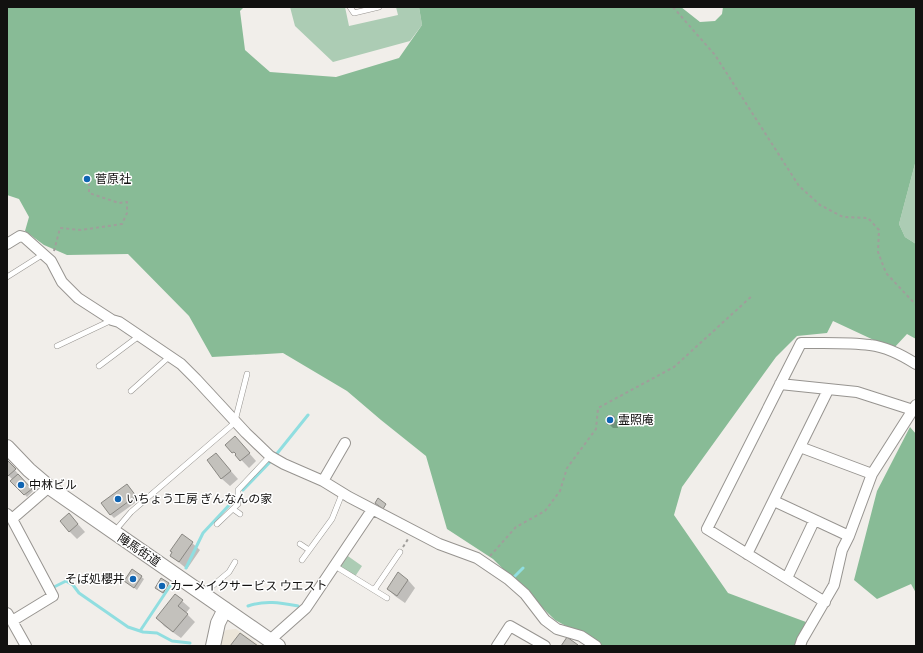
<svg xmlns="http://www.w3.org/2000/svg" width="923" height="653" font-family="'Crimson Pro','Noto Sans JP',serif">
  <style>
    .built { fill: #ebe5d9 }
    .green { fill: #acccb4 }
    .forest { fill: #88bb96 }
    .shadow { fill: #0003 }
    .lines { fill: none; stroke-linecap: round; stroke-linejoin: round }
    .stream { stroke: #90dee0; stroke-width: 3 }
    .building { fill: #c3c1bc; stroke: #8a8883 }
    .lane-casing { stroke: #979490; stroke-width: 6 }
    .street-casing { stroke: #979490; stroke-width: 12 }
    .secondary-casing { stroke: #979490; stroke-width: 16 }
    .path { stroke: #a09e9b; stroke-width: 2; stroke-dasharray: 3 3; stroke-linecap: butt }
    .lane { stroke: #fff; stroke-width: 5 }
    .street { stroke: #fff; stroke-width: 10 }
    .secondary { stroke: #fff; stroke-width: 14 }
    .poi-dot { fill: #0f64b2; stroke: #fff; stroke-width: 1.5 }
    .labels { text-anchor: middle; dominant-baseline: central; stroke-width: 3; stroke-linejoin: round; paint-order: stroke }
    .poi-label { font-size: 12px; fill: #121110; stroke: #fff; text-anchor: start }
    .street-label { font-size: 12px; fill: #121110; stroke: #fff }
  </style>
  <rect width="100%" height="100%" fill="#f1eeea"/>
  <path class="built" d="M235 629H236L261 646H220L222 635 226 630Z"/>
  <path class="green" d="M290 7H345L349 26 398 15 396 7H419L422 25 410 41 333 62 295 26Z
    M916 160V244L905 237 899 224Z
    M345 554 362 566 354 578 339 568 345 560Z"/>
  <path class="forest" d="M7 7H244L240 11 245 50 270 72 336 77 399 58 422 25 419 7H681L700 22 715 21 722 14 723 7H916V160L899 224 905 237 916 244V339L907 334 893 349 833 321 827 333 797 336 776 357 682 487 674 515 728 593 806 622 795 646H599L595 642 555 620 493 559 447 529 426 456 381 420 347 391 283 353 212 357 189 316 128 254 67 255 44 245 25 231 29 217 19 199 7 195Z
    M910 427 916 434V593L911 584 877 599 854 580 877 491Z"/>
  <path class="shadow" d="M613 417 618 422V428H613L608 423Z
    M227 445H242L256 461 249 468Z
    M7 461 33 491 27 497 12 481 13 480 7 474Z
    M209 461 223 462 238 479 230 486 222 479Z
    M127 485 139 500 114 518 110 514Z
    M69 514 85 532 77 539 69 531Z
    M192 543 200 550 187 569 171 556Z
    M133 570 144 579 137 590 125 581Z
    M161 580 169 585 164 593 157 589Z
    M408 580 415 588 405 603 395 596 388 589Z
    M182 601 190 608 186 613 195 622 181 638 164 626 157 618Z"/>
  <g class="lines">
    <path class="stream" d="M275 456 308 415
      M243 490 271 461
      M186 568 203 533 232 502
      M512 579 523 568
      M54 587 66 581 73 585 79 593 128 627 143 632 157 633 172 641 190 643
      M248 606C265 600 281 603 298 606
      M140 631 170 586"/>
  </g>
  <path class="building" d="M607 416H614V424H607Z
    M235 436 250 453 240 461 235 455 236 454 234 452 232 453 225 445Z
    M216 453 231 471 221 479 207 460Z
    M7 460 16 469 8 476 7 475Z
    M18 474 32 489 24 495 10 481Z
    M127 484 136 496 110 515 101 503Z
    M378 498 386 504 383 509 375 503Z
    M69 513 78 524 69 532 60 521Z
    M182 534 193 542 179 562 170 556 172 552 170 551Z
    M132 569 142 576 134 588 124 581Z
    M398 572 408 580 397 596 387 589Z
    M161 578 169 583 163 593 155 588Z
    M175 594 183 600 178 606 188 614 173 632 156 618Z
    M240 633 258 646H230Z
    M567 637 578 645V646H561Z"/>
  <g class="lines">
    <defs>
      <path id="lane" d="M350 7 354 13 379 7
        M7 277 42 255
        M57 346 112 320
        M99 366 139 336
        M131 391 170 356
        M233 509 240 514
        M217 524 238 504V490L270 456
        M114 532 131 512 232 425 235 421 247 374
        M300 544 309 550
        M302 560 332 519 342 494
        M335 566 387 598
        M374 590 400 552
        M204 593 229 572 235 562"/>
      <path id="street" d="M7 244 20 236 24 237 51 261 62 282 78 298 112 320 119 322 181 364 196 379 246 433 270 456 284 464 323 481 349 497 439 544 477 558 508 579 525 594 545 620 557 629 581 636 596 646
        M780 384 857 392 913 410
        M800 447 872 474
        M323 481 345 443
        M774 501 849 536
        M7 514 12 519 53 596 12 621 7 613
        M12 519 49 487
        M747 554 828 390
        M787 578 814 521
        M825 602 707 529 801 343C822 343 849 342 870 345 887 347 902 355 916 364
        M12 621 26 646
        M270 640 306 608 372 510
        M497 646 510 626 545 646
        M800 646 802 640 834 585 842 550 849 536 872 474 916 405"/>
      <path id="secondary" d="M7 447 29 470 49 487 278 646
        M213 646 218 623 225 609"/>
    </defs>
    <use href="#lane" class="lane-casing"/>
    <use href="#street" class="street-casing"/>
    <use href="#secondary" class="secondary-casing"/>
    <path class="path" d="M673 7 715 55 799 186 820 205 843 217 868 218 879 230 878 252 886 273 916 305
      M54 251 60 228 81 230 122 224 127 213V202L119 203 89 193V184
      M403 547 408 539
      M490 556 516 527 545 511 560 491 567 468 596 429 598 408 674 367 753 295"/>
    <use href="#lane" class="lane"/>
    <use href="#street" class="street"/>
    <use href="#secondary" class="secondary"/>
  </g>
  <g class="poi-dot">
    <circle cx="87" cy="179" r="4"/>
    <circle cx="610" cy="420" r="4"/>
    <circle cx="21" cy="485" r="4"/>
    <circle cx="118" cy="499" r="4"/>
    <circle cx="133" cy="579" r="4"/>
    <circle cx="162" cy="586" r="4"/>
  </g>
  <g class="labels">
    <g class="poi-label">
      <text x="95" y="179">菅原社</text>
      <text x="618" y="420">霊照庵</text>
      <text x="29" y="485">中林ビル</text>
      <text x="126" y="499">いちょう工房 ぎんなんの家</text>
      <text x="125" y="579" text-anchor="end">そば処櫻井</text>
      <text x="170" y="586">カーメイクサービス ウエスト</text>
    </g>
    <g class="street-label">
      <text transform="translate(139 550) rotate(34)">陣馬街道</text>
    </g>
  </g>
  <rect width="923" height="653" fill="none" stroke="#121110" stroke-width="16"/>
</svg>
